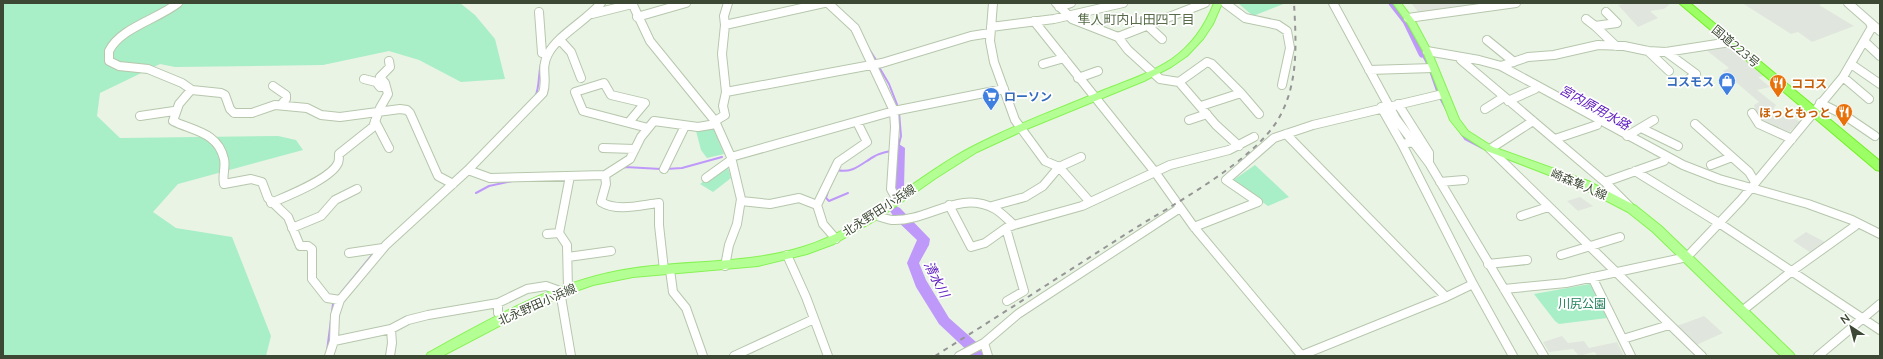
<svg xmlns="http://www.w3.org/2000/svg" width="1883" height="359" font-family="Mulish,'Noto Sans JP',sans-serif">
  <style>
    .green { fill: #a8eec6 }
    .parking { fill: #e0e5dd }
    .lines { fill: none; stroke-linecap: round; stroke-linejoin: round }
    .stream { stroke: #bf99f9; stroke-width: 2 }
    .canal { stroke: #bf99f9; stroke-width: 7 }
    .river { fill: #bf99f9; fill-rule: evenodd }
    .minor-casing { stroke: #b6c7ac; stroke-width: 10 }
    .major-casing { stroke: #87f255; stroke-width: 2 }
    .highway-casing { stroke: #72f023; stroke-width: 2 }
    .minor { stroke: #fff; stroke-width: 8 }
    .major { fill: #b3ff93; fill-rule: evenodd }
    .highway { fill: #9bff65; fill-rule: evenodd }
    .rail { stroke: #959595; stroke-width: 2; stroke-dasharray: 5 5; stroke-linecap: butt }
    .labels { text-anchor: middle; dominant-baseline: central; stroke-width: 3.5; stroke-linejoin: round; paint-order: stroke }
    .street-label { font-size: 12px; fill: #3c4833; stroke: #fff }
    .shop-label { font-size: 12px; font-weight: bold; fill: #366cbe; stroke: #fff; text-anchor: end }
    .food-label { font-size: 12px; font-weight: bold; fill: #c56008; stroke: #fff; text-anchor: start }
    .park-label { font-size: 12px; fill: #20805a; stroke: #fff }
    .neighbourhood-label { font-size: 13px; fill: #586c49; stroke: #fff }
    .water-label { font-size: 13px; font-style: italic; fill: #6120c0; stroke: #fff }
  </style>
  <rect width="100%" height="100%" fill="#eaf4e5"/>
  <path class="green" d="M3 3H460L475 15 495 39 505 79 461 82 419 60 389 51 323 65 175 67 160 64 100 93 97 116 120 138 278 136 296 140 303 150 178 184 153 212 176 228 232 237 271 336 266 356H3Z
    M1238 3H1286L1253 16Z
    M713 127 724 154 707 158 701 150 696 131Z
    M727 164 731 178 713 192 700 184Z
    M1255 165 1289 197 1268 206 1232 181Z
    M1590 284 1600 294 1607 318 1559 324 1555 321 1534 294Z"/>
  <path class="parking" d="M1411 3H1502L1420 14Z
    M1629 3H1671L1664 9 1650 11 1658 18 1638 27 1618 5Z
    M1742 3H1824L1819 5 1854 26 1812 42 1798 32 1791 34Z
    M1725 42 1765 76 1758 77 1770 87 1757 90 1776 105 1773 109 1801 122 1787 134 1760 121 1754 105 1759 102 1723 71 1729 68 1701 46Z
    M1580 197 1593 206 1578 211 1567 201Z
    M1806 232 1827 243 1811 253 1793 241Z
    M1704 316 1723 333 1694 346 1674 327Z
    M1562 336 1568 343 1584 341 1589 348 1617 342 1624 356H1598L1594 352 1579 356 1573 349 1549 352 1543 342Z"/>
  <g class="lines">
    <path class="stream" d="M869 49 876 60
      M1422 54 1428 65
      M879 67 889 84 898 107
      M1430 71 1437 91
      M535 97C541 84 537 71 543 58
      M1440 98 1447 111
      M1455 125 1465 139 1488 151
      M898 148 901 136 899 112
      M1503 157 1520 163
      M620 169 625 167 661 169
      M666 169 682 168 722 157
      M837 170C853 174 862 163 875 156 880 153 886 152 891 151
      M829 188 826 198 829 201 848 193
      M476 193 489 186 512 181
      M341 293 372 255
      M327 351 333 304"/>
    <path class="canal" d="M1392 3 1406 21 1422 54"/>
    <path class="river" d="M899 144 905 148 904 187 902 190H894L892 187 893 148Z
      M896 206 900 208 930 239 929 245 919 263 926 280 949 318 984 349 987 356H973L939 324 916 287 907 263 917 240 895 219 890 211 892 208Z"/>
    <defs>
      <path id="minor" d="M178 3C158 19 120 28 109 51V61L119 66 148 69 182 83 192 90 221 93 225 95 230 109 234 113H252L275 105 307 108 321 115 340 117 400 109 407 110 410 113 438 176 453 184
        M632 3 650 41 715 121 731 157 741 199 737 224 729 245 725 266
        M728 3 724 16 725 25 824 3
        M828 3 855 28 894 111 895 127 891 189 897 200
        M993 3 990 41 994 62 1015 120 1045 161 1059 167 1090 202
        M1056 3 1072 19 1118 37 1128 50 1160 79 1179 82 1216 125 1239 146
        M1225 3 1245 18 1278 25 1287 31 1290 48 1282 85
        M1333 3 1396 119 1429 163 1544 356
        M1848 3 1880 31
        M1059 7 1071 3
        M539 12 542 53 548 54
        M1606 12 1617 23 1595 26 1616 46
        M592 14 632 4
        M637 17 686 3
        M1408 18 1516 3
        M1586 19 1595 26
        M1034 21 1155 172 1194 227 1302 356
        M1135 21 1140 28
        M725 25 722 54 726 92
        M1148 26 1162 39
        M991 27 1054 19 1123 3
        M1118 37 1205 3
        M560 40 571 52 581 78
        M1487 40 1514 62
        M1865 42 1880 56
        M1427 51 1479 60 1501 66 1683 165 1719 179 1808 204 1852 220 1880 234
        M1648 51 1669 71
        M1666 52 1696 74 1689 79
        M1461 60 1605 182 1629 206
        M1043 64 1064 58
        M1851 64 1880 84
        M1501 66 1528 57 1554 55 1598 45 1624 46 1648 51 1666 52 1730 42
        M1369 70 1433 68
        M1843 77 1869 99
        M1078 78 1098 71
        M364 79 376 82 380 87H384
        M1179 82 1207 62 1212 64 1241 93 1201 106
        M273 86 286 95V99L281 105
        M191 90 179 104 173 121C193 131 218 132 224 159 226 167 222 175 224 184L251 179 262 182 268 198 288 217 300 246H308L312 249V279L327 298 340 300
        M1241 93 1259 114
        M1508 101 1535 89
        M1820 103 1844 115 1875 136
        M1398 104 1429 153V163
        M1381 107 1402 144
        M1485 109 1504 97
        M1752 113 1759 124 1792 139
        M140 116 174 111
        M1189 120 1207 114
        M375 121 389 148
        M715 121 725 115 723 106 726 92 882 63 971 36 990 33
        M1533 121 1490 149 1702 356
        M629 122 645 103 611 95 604 83 575 92 583 111 648 128
        M1695 124 1749 172 1755 182
        M1641 128 1678 146
        M1286 134 1446 297
        M1627 136 1654 120
        M1555 139 1597 125
        M1413 142 1402 144 1473 284 1513 356
        M603 148 635 149
        M731 157 894 111 1004 89
        M1711 165 1732 157
        M664 169 685 126
        M468 170 490 178 605 175 630 159 641 137 654 121 698 127 716 124
        M1635 171 1719 223 1880 330
        M605 175 606 184 601 202C617 212 641 205 659 203V225L664 270
        M706 178 731 160
        M1440 182 1464 180
        M1605 182 1664 161
        M741 201 770 204 799 198 817 205 823 224 836 239
        M271 203C287 196 331 179 338 163 339 161 339 157 339 154L373 127 380 108 388 94 385 83 380 77 390 67 389 61
        M817 205 838 162 867 142 857 122
        M949 205 971 247 985 243 1006 228
        M992 206 1025 197 1043 186 1059 167 1081 157
        M874 215C880 217 886 219 892 220 928 222 959 189 995 209 1002 213 1008 220 1014 225L1082 206 1170 165 1229 150 1254 137
        M1521 216 1548 207
        M1194 227 1258 202 1226 180 1274 138 1313 125 1443 94
        M292 228 321 216 335 200 357 189
        M547 234 559 233
        M349 253 383 248
        M787 255 806 297 828 356
        M1561 255 1620 237
        M568 257 611 251
        M1488 264 1527 260
        M670 270 673 292 686 308 703 356
        M1592 277 1631 356
        M568 289 567 245 559 233 570 176
        M1504 289 1566 283 1687 257 1741 200 1843 77 1872 27 1870 23
        M1007 301 1024 291 1006 228 1014 225
        M498 303V313L503 318
        M1742 311 1792 271 1855 226
        M1623 339 1669 325
        M334 341 391 329 408 320 428 315 498 303 527 289 546 286 560 291 571 356
        M984 343 988 356
        M329 356 334 341 335 315 340 300 386 245 468 170 543 93C548 79 540 69 548 54 558 35 586 21 601 3
        M390 356 392 343 391 329
        M734 356 814 319
        M959 356 984 343 1018 314 1180 208
        M1300 356 1446 297 1473 284
        M1818 356 1880 304"/>
      <path id="major" d="M1214 3H1222L1213 24 1203 39 1187 56 1171 67 1144 81 1029 128 977 152 936 178 876 220 834 244 807 254 758 266 633 277 593 285 573 292 526 312 442 356H426L428 353C488 320 550 284 618 271 680 259 742 266 803 247 865 228 913 178 970 148 1013 125 1059 109 1104 90 1127 81 1151 73 1172 59 1192 45 1205 26 1214 3Z
        M1393 3H1401L1416 23 1431 51 1459 119 1468 131 1493 147 1588 181 1636 206 1661 226 1793 353 1795 356H1781L1653 232 1628 212 1580 187 1487 151 1462 135 1450 120 1423 51 1408 24Z"/>
      <path id="highway" d="M1679 3H1690L1880 161V171L1876 170Z"/>
    </defs>
    <use href="#minor" class="minor-casing"/>
    <use href="#major" class="major-casing"/>
    <use href="#highway" class="highway-casing"/>
    <use href="#minor" class="minor"/>
    <use href="#major" class="major"/>
    <use href="#highway" class="highway"/>
    <path class="rail" d="M935 356C1000 315 1064 274 1129 232 1172 205 1257 160 1280 116 1299 81 1296 41 1294 3"/>
  </g>
  <defs>
    <symbol id="shop-pin" viewBox="-11 -11 22 30"><path d="M0 17L-7.5 6A9.5 9.5 0 1 1 7.5 6Z" fill="#3f7fe0" stroke="#fff"/><path d="M-5-2.5h2.3a2.7 3.5 0 0 1 5.4 0H5L5.5 6h-11ZM-1.5-2.5h3a1.5 2.3 0 0 0-3 0Z" fill="#fff"/></symbol>
    <symbol id="restaurant-pin" viewBox="-11 -11 22 30"><path d="M0 17L-7.5 6A9.5 9.5 0 1 1 7.5 6Z" fill="#e8710a" stroke="#fff"/><path d="M-5-6h1v4h1v-4h1v4h1v-4h1v5L-1.5 .5V6h-2V.5L-5-1ZM5-6V6H3V1.5H1.5Q1.5-4 5-6Z" fill="#fff"/></symbol>
    <symbol id="supermarket-pin" viewBox="-11 -11 22 30"><path d="M0 17L-7.5 6A9.5 9.5 0 1 1 7.5 6Z" fill="#3f7fe0" stroke="#fff"/><path d="M-6-5.5h2.5l.6 2H6L4.5 2H-2.5L-4.4-4H-6ZM-1.5 3.2a1.3 1.3 0 1 0 .1 0ZM3 3.2a1.3 1.3 0 1 0 .1 0Z" fill="#fff"/></symbol>
  </defs>
  <g fill-rule="evenodd">
    <use href="#shop-pin" x="1717" y="71" width="20" height="27"/>
    <use href="#restaurant-pin" x="1768" y="73" width="20" height="27"/>
    <use href="#supermarket-pin" x="981" y="86" width="20" height="27"/>
    <use href="#restaurant-pin" x="1834" y="102" width="20" height="27"/>
  </g>
  <g class="labels">
    <g class="street-label">
      <text transform="translate(1736 46) rotate(40)">国道223号</text>
      <text transform="translate(1579 184) rotate(23)">崎森隼人線</text>
      <text transform="translate(879 210) rotate(-33)">北永野田小浜線</text>
      <text transform="translate(537 304) rotate(-24)">北永野田小浜線</text>
    </g>
    <g class="shop-label">
      <text x="1714" y="81">コスモス</text>
      <text x="1004" y="96" text-anchor="start">ローソン</text>
    </g>
    <g class="food-label">
      <text x="1791" y="83">ココス</text>
      <text x="1831" y="112" text-anchor="end">ほっともっと</text>
    </g>
    <g class="park-label">
      <text x="1582" y="303">川尻公園</text>
    </g>
    <g class="neighbourhood-label">
      <text x="1136" y="19">隼人町内山田四丁目</text>
    </g>
    <g class="water-label">
      <text transform="translate(1595 107) rotate(29)">宮内原用水路</text>
      <text transform="translate(937 279) rotate(63)">清水川</text>
    </g>
  </g>
  <rect width="1883" height="359" fill="none" stroke="#3c4833" stroke-width="8"/>
  <g transform="translate(1851 327) rotate(324)" stroke="#ffffff" stroke-width="3" paint-order="stroke">
  <path d="M0-3L7 15L0 10L-7 15Z" fill="#3c4833"/>
  <text y="-6" font-size="11" font-weight="bold" text-anchor="middle" fill="#3c4833">N</text>
  </g>
</svg>
